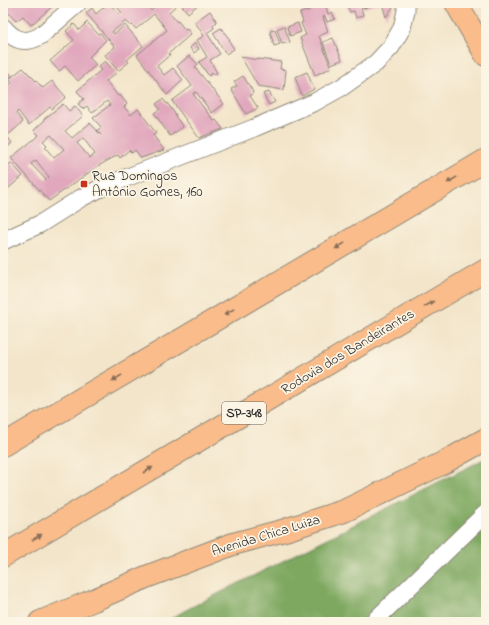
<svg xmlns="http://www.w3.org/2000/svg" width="489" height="625" font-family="'Indie Flower',sans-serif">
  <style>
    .forest { fill: #7ea860; stroke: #546a46 }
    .building { fill: #e1a7bd; fill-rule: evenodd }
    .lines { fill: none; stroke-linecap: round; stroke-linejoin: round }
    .minor-casing { stroke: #8f887a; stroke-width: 19 }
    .major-casing { stroke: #8f887a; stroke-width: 24 }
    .highway-casing { stroke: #8f887a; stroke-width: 24 }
    .minor { stroke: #fff; stroke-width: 17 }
    .major { stroke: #f9bc8a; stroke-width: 22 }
    .highway { stroke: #f9bc8a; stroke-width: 22 }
    .oneway { fill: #886c56 }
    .poi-dot { fill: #c8321e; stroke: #fcf5e5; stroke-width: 1.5 }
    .labels { text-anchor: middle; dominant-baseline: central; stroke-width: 3.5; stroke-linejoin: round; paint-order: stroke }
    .shield { fill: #fcf5e5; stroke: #6a6863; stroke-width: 1 }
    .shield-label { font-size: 13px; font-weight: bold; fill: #2b2b2b }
    .poi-label { font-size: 14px; fill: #2b2b2b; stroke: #fcf5e5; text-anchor: start }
    .street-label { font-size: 14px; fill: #2b2b2b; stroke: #fcf5e5 }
  </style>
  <rect width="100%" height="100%" fill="#fcf5e5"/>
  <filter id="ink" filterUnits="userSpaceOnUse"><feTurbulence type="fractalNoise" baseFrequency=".025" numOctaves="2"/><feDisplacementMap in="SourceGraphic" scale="8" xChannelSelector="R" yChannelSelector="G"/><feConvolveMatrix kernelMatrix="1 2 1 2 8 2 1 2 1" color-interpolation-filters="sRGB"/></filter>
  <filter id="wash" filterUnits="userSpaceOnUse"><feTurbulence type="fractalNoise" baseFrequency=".012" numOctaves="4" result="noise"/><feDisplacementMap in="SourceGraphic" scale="16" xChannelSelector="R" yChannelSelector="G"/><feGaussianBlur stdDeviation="0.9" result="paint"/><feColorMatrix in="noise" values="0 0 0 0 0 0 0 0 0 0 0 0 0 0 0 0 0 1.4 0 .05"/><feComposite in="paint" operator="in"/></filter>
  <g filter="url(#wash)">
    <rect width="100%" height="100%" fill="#f3e5ca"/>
    <path class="forest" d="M486 458V622H165L184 611Z"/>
    <g id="blocks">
      <path class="building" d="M3 3H56L31 25 23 16 16 21 3 7Z
        M109 3 120 15 122 13 114 3H145L151 11 153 9 148 3H176L178 4 169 12 177 22 178 21 185 30 187 29 191 34 168 54 170 55 157 66 164 75 173 68 183 80 167 95 137 55 167 30 154 14 136 29 132 25 131 26 126 21 112 32 114 34 125 25 143 46 127 60 129 62 118 71 105 55 115 47 86 13 92 8 96 14Z
        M180 3H200L188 13Z
        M308 3H325L328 14 332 12 335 19 327 22 325 16 323 17 328 32 319 36 331 68 315 75 300 38 306 35 301 23 303 22 300 13 310 10Z
        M354 3H360L363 15 356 18 354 11 350 12 347 6Z
        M362 3H381L363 8Z
        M382 3H392L393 7 386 17Z
        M210 11 217 22 213 25 214 28 207 33 220 54 210 60 217 73 213 75 212 73 209 76 199 62 207 57 197 40 204 36 195 22Z
        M87 22 98 34 100 33 106 40 89 57 96 65 78 81 65 66 59 71 50 61 74 40 66 31 74 24 79 30Z
        M298 23 301 32 290 36 287 27Z
        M284 26 290 42 282 44 277 29Z
        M221 28 230 40 229 41 234 49 226 54 213 33Z
        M275 30 280 44 274 46 270 31Z
        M333 38 342 60 331 64 323 42Z
        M195 43 199 49 194 53 190 48Z
        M189 56 198 64 195 67 224 104 212 113 196 92 193 94 214 121 216 120 223 129 199 138 172 101 192 86 177 66Z
        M241 57 258 60V59L281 62 280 69 286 70 284 90 258 86Z
        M105 61 116 73 106 81 118 96 120 95 127 104 124 107 131 115 138 109 156 133 153 135 164 150 141 158 135 150 132 153 129 150 120 158 118 155 98 166 49 201 11 158 39 135 34 130 45 120 44 119 63 104 69 111 75 106 83 116 65 131 72 138 90 123 101 135 97 131 101 127 93 118 110 105 107 101 92 113 87 106 83 109 78 104 84 99 77 91 101 70 98 67ZM51 135 64 149 54 158 45 147 47 145 43 141ZM83 138 95 154 90 158 77 143ZM36 160 49 177 46 180 31 164Z
        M3 65 12 76 3 83Z
        M23 68 43 88 52 81 66 97 52 109 50 107 29 125 18 111 16 113 23 122 7 136 12 143 3 151V91L12 83 9 79Z
        M307 72 314 89 302 96 295 77Z
        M243 76 252 90 253 93 250 96 258 108 246 114 231 89 237 86 234 82Z
        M269 92 275 102 269 105 263 94Z
        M163 99 166 103H167L176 115 175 116 183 127 170 136 154 113 160 109 156 104Z
        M11 163 23 176 4 192 8 197 3 200V169Z"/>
    </g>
  </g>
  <g filter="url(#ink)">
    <use href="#blocks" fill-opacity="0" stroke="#8f887a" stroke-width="1"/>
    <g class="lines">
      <defs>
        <path id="minor" d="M3 27C14 40 24 45 40 36L78 3
          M3 241 40 224 81 198 105 186 254 128 315 102 342 87 376 63 391 47 402 28 406 11V3
          M373 622 486 513"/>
        <path id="major" d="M456 3 486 55
          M40 622 94 600 146 577 233 544 285 530 344 511 445 462 486 439"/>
        <path id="highway" d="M3 445 486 160
          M3 556 486 270"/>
      </defs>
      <use href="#minor" class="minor-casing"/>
      <use href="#major" class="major-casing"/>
      <use href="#highway" class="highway-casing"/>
      <use href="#minor" class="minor"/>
      <use href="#major" class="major"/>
      <use href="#highway" class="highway"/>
    </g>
    <defs><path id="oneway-solid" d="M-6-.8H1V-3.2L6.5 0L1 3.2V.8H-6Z"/></defs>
    <g class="oneway">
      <use href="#oneway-solid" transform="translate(452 180) rotate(149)"/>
      <use href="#oneway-solid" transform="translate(340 246) rotate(149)"/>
      <use href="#oneway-solid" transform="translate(429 304) rotate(-31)"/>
      <use href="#oneway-solid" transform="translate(229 312) rotate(149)"/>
      <use href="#oneway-solid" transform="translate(117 378) rotate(149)"/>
      <use href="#oneway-solid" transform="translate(148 470) rotate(-31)"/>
      <use href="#oneway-solid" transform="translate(37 537) rotate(-31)"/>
    </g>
  </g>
  <rect class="poi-dot" x="80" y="180" width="8" height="8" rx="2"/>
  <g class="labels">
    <rect class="shield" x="222" y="402" width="44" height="22" rx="3"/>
    <g class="shield-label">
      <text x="244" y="413">SP-348</text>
    </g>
    <g class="poi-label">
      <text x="92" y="176">Rua Domingos<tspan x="92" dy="16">Antônio Gomes, 160</tspan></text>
    </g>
    <g class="street-label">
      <text transform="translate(348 352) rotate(-31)">Rodovia dos Bandeirantes</text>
      <text transform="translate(266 536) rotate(-17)">Avenida Chica Luiza</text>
    </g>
  </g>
  <rect width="489" height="625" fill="none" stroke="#fcf5e5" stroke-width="16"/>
</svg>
